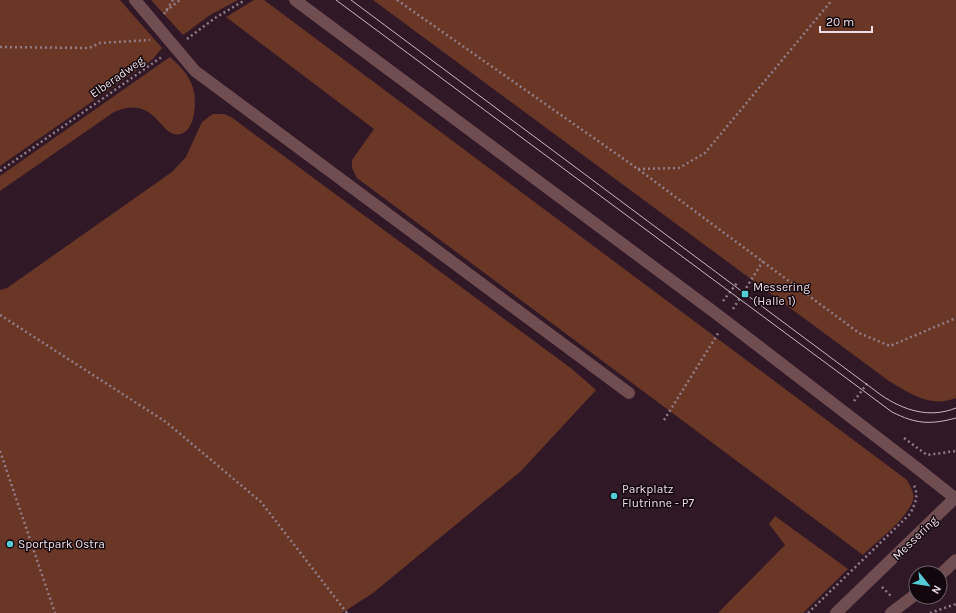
<svg xmlns="http://www.w3.org/2000/svg" width="956" height="613" font-family="Karla,sans-serif">
  <style>
    .green { fill: #6a3727 }
    .lines { fill: none; stroke-linecap: round; stroke-linejoin: round }
    .path { stroke: #917d89; stroke-width: 2.5; stroke-dasharray: 2 3; stroke-linecap: butt }
    .minor { stroke: #6f4d51; stroke-width: 12 }
    .tram { stroke: #cab8c2; stroke-width: 1 }
    .minor-bridge { stroke: #6f4d51; stroke-width: 12 }
    .poi-dot { fill: #52ccd6; stroke: #12070d; stroke-width: 1.5 }
    .labels { text-anchor: middle; dominant-baseline: central; stroke-width: 3; stroke-linejoin: round; paint-order: stroke }
    .street-label { font-size: 12px; fill: #efdee7; stroke: #12070d }
    .poi-label { font-size: 12px; fill: #efdee7; stroke: #12070d; text-anchor: start }
  </style>
  <rect width="100%" height="100%" fill="#301827"/>
  <path class="green" d="M0 0H120L162 48 153 59 0 166Z
    M151 0H238L210 15 183 35Z
    M254 0H264L907 480C910 486 915 493 913 500 908 518 876 542 863 555L357 178 352 168V160L374 129 226 17Z
    M373 0H956V398C930 408 911 394 889 381Z
    M170 57C180 66 189 75 193 88 197 101 196 138 174 134 169 133 165 128 162 125 148 108 136 103 114 112L0 191V176Z
    M213 114H224L231 117 572 369 596 390 521 471 373 593 342 613H0V290L7 288 172 172 186 157 202 122Z
    M775 516 848 569 803 613H718L785 545 769 524Z"/>
  <g class="lines">
    <path class="path" d="M397 0 638 169 859 333 890 346 956 318
      M166 11 180 0
      M164 14 173 0
      M187 39 215 18 245 0
      M0 47 89 48 100 43 150 40
      M638 169 679 168 705 153 832 0
      M0 171 163 56
      M723 301 737 283
      M733 309 763 261
      M0 315 166 422 261 502 347 613
      M854 401 869 381
      M664 420 719 332
      M904 438 927 455 956 451
      M0 451 55 613
      M882 587 891 596
      M808 613 910 514C915 504 919 496 914 485
      M930 613 956 604"/>
    <path class="minor" d="M135 0 195 71 629 393
      M917 468 955 498
      M940 575 956 560
      M836 613 956 497
      M891 613 916 594"/>
    <path class="tram" d="M336 0 892 412C916 424 930 425 956 418
      M351 0 881 395C903 410 929 419 956 408"/>
    <path class="minor-bridge" d="M295 0 714 312 917 468"/>
  </g>
  <g class="poi-dot">
    <rect x="741" y="290" width="8" height="8" rx="2"/>
    <circle cx="614" cy="496" r="4"/>
    <circle cx="10" cy="544" r="4"/>
  </g>
  <g class="labels">
    <g class="street-label">
      <text transform="translate(117 77) rotate(-35)">Elberadweg</text>
      <text transform="translate(915 538) rotate(-44)">Messering</text>
    </g>
    <g class="poi-label">
      <text x="753" y="287">Messering<tspan x="753" dy="14">(Halle 1)</tspan></text>
      <text x="622" y="489">Parkplatz<tspan x="622" dy="14">Flutrinne - P7</tspan></text>
      <text x="18" y="544">Sportpark Ostra</text>
    </g>
  </g>
  <g transform="translate(928 585) rotate(120)"><circle r="19" fill="#12070d" stroke="#6a5d64"/>
  <path d="M0-3L7 15L0 10L-7 15Z" fill="#52ccd6"/>
  <text y="-6" font-size="11" font-weight="bold" text-anchor="middle" fill="#efdee7">N</text>
  </g>
  <path d="M820 26v6h52v-6" fill="none" stroke="#efdee7" stroke-width="2"/>
  <text x="826" y="26" font-size="12" fill="#efdee7" stroke="#12070d" stroke-width="3" paint-order="stroke">20 m</text>
</svg>
